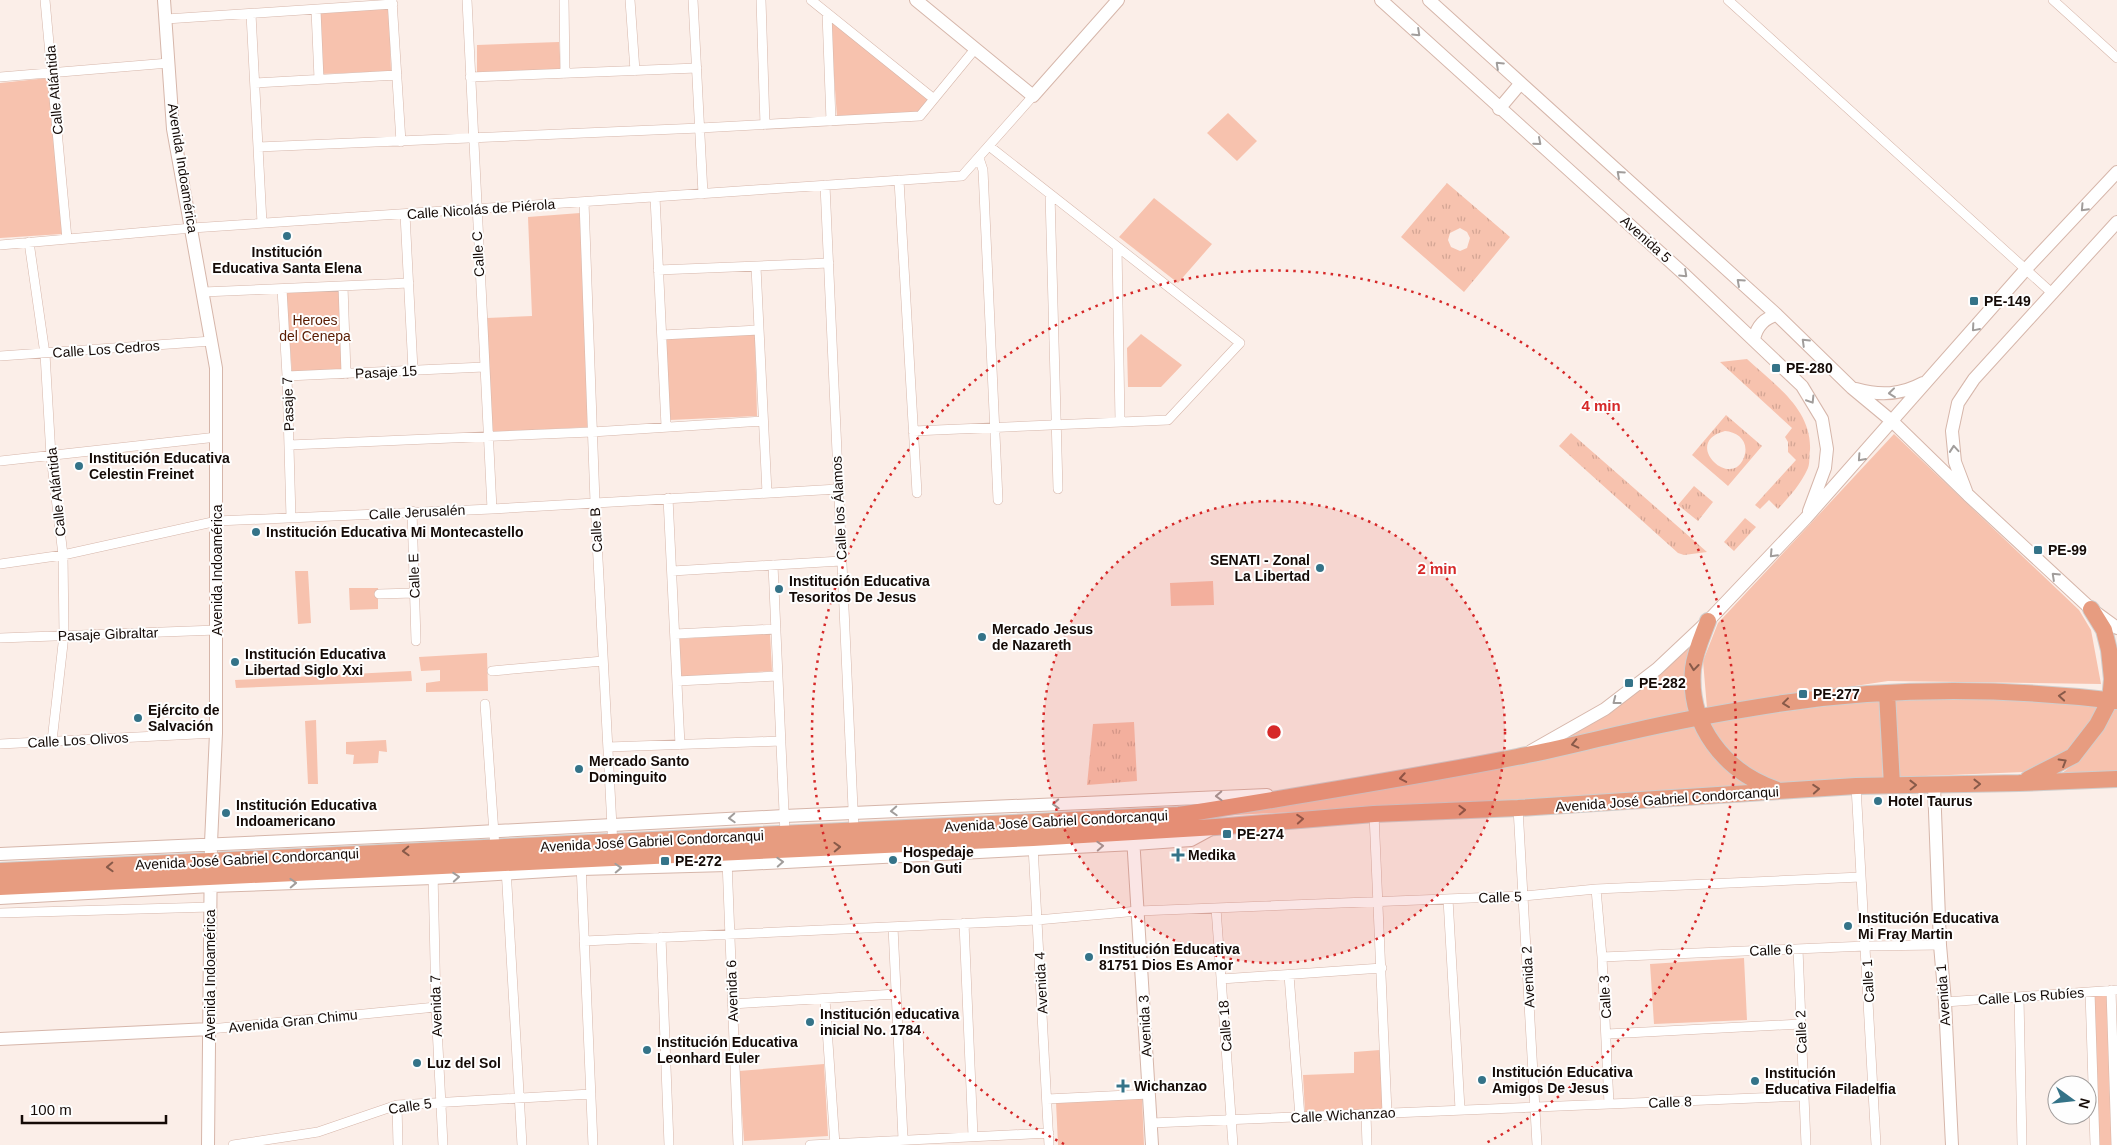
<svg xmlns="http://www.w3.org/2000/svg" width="2117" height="1145" font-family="Helvetica,sans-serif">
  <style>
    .grass { fill: url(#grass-tufts); fill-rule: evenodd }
    .green { fill: #f7c2ae }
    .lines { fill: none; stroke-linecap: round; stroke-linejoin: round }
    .street-casing { stroke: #d6b6aa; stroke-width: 10 }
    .secondary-casing { stroke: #d6b6aa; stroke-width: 14 }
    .highway-casing { stroke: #d0cecd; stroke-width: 18 }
    .street { stroke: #fff; stroke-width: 9 }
    .secondary { stroke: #fff; stroke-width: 12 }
    .highway { stroke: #e79c80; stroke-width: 16 }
    .oneway { stroke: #a19d9b }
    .oneway2 { stroke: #885a49 }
    .ring { fill: none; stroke: #d62828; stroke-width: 2.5; stroke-dasharray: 2.5 5 }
    .poi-dot { fill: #347388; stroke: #fefefe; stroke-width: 2 }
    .labels { text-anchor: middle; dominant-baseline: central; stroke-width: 4; stroke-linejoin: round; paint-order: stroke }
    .street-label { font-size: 14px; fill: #140a06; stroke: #fefefe }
    .poi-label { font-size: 14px; font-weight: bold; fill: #140a06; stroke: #fefefe; text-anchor: start }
    .park-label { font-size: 14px; fill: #591b00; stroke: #fefefe }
    .centre { fill: #d62828; stroke: #fefefe; stroke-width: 2.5 }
    .ring-label { font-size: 15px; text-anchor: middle; font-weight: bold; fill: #d62828; stroke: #fefefe; stroke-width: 4; stroke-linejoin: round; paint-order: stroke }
  </style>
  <defs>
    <pattern id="grass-tufts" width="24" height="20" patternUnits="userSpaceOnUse" patternTransform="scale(1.25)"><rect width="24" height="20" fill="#f7c2ae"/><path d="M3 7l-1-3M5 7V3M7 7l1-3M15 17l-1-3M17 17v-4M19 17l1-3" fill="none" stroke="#d3a594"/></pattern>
  </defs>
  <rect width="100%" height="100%" fill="#fbeee8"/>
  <path class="grass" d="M1447 183 1510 237 1464 292 1401 237ZM1460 228 1467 232 1470 238 1467 248 1460 251 1451 247 1448 240 1450 233Z
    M1747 359C1774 384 1812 409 1810 450 1809 456 1810 463 1808 468 1801 484 1790 496 1778 509L1769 500 1760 509 1755 505 1796 460 1788 452V442L1785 437 1792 428 1720 362Z
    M1726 415 1762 446 1728 486 1692 455ZM1725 431C1737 432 1748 440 1745 454 1735 494 1679 443 1725 431Z
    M1571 433 1707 552 1684 555 1678 553 1559 446Z
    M1694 486 1713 502 1698 521 1678 505Z
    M1745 518 1756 527 1734 551 1724 542Z
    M1134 722 1137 781 1087 785 1093 724Z"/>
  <path class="green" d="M389 8 391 71 322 74 320 13Z
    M830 20 928 99 917 113 837 117Z
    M559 42 561 70 477 72V45Z
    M48 78 62 234 0 238V83Z
    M1228 113 1257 141 1237 161 1207 133Z
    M1154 198 1212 244 1178 283 1119 237Z
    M580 213 589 427 491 432 487 318 532 316 528 217Z
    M340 289 342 370 292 373 286 292Z
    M755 334 757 416 670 420 665 339Z
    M1141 334 1182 365 1161 387H1128L1127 348Z
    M1894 434 2079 610 2091 630 2101 684 1888 681 1707 708 1703 661 1718 623Z
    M295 571H308L311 623 298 624Z
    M1213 581 1214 605 1171 606 1170 583Z
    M349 588H378V609L350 610Z
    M770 633 772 671 681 677 679 639Z
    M1693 643C1685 670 1681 686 1692 712L1552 744 1612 712Z
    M487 653 488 691 426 692V683L440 681V670L421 671 419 657Z
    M411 671 412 681 236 688 235 680Z
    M1879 699 1883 779 1784 785 1752 773 1723 745 1708 722Z
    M1894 699H2036L2101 706 2070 749 2024 772 1900 777Z
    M2113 706H2117V773L2058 776 2077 762 2105 728Z
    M316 720 318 784H308L305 721Z
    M1697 725 1706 748 1726 770 1757 788 1195 817Z
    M386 740 387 752 379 751 378 763 353 764 354 755 346 754V742Z
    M1744 958 1747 1020 1654 1024 1650 964Z
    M2111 990 2116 1145H2095L2090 992Z
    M1380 1050 1383 1109 1305 1113 1303 1075 1354 1073V1052Z
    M824 1064 828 1136 744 1141 739 1071Z
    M1142 1098 1144 1145H1058L1056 1102Z"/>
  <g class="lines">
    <defs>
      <path id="street" d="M45 0 67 239
        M392 0 401 142
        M467 0 492 509
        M564 0 565 74
        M630 0 635 71
        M693 0 703 194
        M761 0 765 125
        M811 0 934 99
        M1728 0 2053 294
        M2053 0 2117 58
        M316 10 319 79
        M827 13 831 121
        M251 14 262 223
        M166 19 393 4
        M0 77 169 63
        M470 77 697 68
        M255 83 397 75
        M258 147 700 128 920 116 975 49
        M979 158 983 170 998 500
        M899 180 917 493
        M825 185 854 831
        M1050 194 1058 489
        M655 197 666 426
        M584 202 595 502 613 846
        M405 214 413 370
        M29 242 45 354 51 456 63 555 64 635 52 741
        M0 245 192 228 962 176 1033 96
        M1117 247 1120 421
        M756 267 767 493
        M658 270 829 263
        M343 286 346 374
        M282 289 287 376 291 518
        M203 292 409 283
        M662 335 759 330
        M0 356 212 341
        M287 376 484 367
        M913 431 1168 420 1240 343 989 146
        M289 445 592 432 763 421
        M0 461 217 437
        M668 498 680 745
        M412 511 416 641
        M0 564 63 555 217 521 492 509 838 489
        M773 565 785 834
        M672 571 841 561
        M379 594 414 593
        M675 634 776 629
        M0 638 217 630
        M492 671 603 661
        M677 681 778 676
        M485 704 495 848 497 851
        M0 744 216 733
        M608 747 781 741
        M1856 786 1876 1145
        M1518 808 1537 1145
        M1374 814 1387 1113
        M1033 846 1049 1145
        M727 860 738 1145
        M581 864 593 1145
        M506 868 522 1145
        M433 872 436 1007 443 1145
        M1596 889 1602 957 1609 1104
        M1448 899 1460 1109
        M1216 908 1233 1145
        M0 913 211 907
        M964 923 973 1136
        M893 927 903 1139
        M661 937 669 1145
        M584 941 1037 920 1138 911 1523 896 1596 889 1861 877
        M1798 949 1806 1145
        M1602 957 1866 946 1940 945
        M1289 975 1300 1117
        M1221 979 1382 968
        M2111 990 2116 1145
        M2090 992 2095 1145
        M2019 997 2022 1145
        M825 999 835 1145
        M1945 1002 2117 990
        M732 1004 896 994
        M210 1029 436 1007
        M1607 1034 1801 1024
        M1047 1099 1149 1094
        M397 1105 398 1145
        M1366 1114 1367 1145
        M1151 1123 1804 1096
        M233 1145 318 1132 397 1105 591 1094
        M810 1145 1049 1133"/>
      <path id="secondary" d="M164 0 173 129 216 368V733L211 843 208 1145
        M916 0 1033 96 1118 0
        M1381 0 1685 275 1802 386 1822 419 1827 449 1825 468 1809 511
        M1429 0 1777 315 1852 388 1893 422 1968 495 2091 609 2117 628
        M1499 109 1520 84
        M1754 339C1757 326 1764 318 1777 315
        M1856 389C1880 396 1901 395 1923 383
        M1966 491 1955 462 1952 431 1958 403 1974 379 2117 222
        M1531 751 1605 709 1657 669 1708 621 1806 518 2026 269 2117 172
        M1934 785 1940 945 1945 1002 1952 1145
        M1133 837 1152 1145
        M0 854 422 835 784 816 1267 795
        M0 898 211 886 433 878 581 869 727 865 1134 844 1191 840 1213 828
        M0 1039 210 1029"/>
      <path id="highway" d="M1708 621C1702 637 1695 652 1693 669 1688 725 1724 771 1775 789
        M1887 693 1892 785
        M2028 779 2073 756 2097 725 2110 700 2112 679 2109 650 2104 630 2091 609
        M0 871 1179 815C1292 797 1405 779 1517 757 1555 750 1592 740 1629 732 1680 720 1732 711 1784 703 1894 687 2007 688 2117 701
        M0 887 1033 838 1216 827 1374 814 1518 808 1856 786 2019 783 2117 779"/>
    </defs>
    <use href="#street" class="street-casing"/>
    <use href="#secondary" class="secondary-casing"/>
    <use href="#highway" class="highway-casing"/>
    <use href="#street" class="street"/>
    <use href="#secondary" class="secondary"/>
    <use href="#highway" class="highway"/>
  </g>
  <defs><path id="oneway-chevron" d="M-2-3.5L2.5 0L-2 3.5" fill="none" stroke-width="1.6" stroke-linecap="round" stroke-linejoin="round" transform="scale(1.25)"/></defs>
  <g class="oneway">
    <use href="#oneway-chevron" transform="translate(1417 33) rotate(43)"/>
    <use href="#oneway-chevron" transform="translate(1499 65) rotate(-137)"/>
    <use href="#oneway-chevron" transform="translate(1538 142) rotate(41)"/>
    <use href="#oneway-chevron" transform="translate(1620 174) rotate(-138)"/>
    <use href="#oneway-chevron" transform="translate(2084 208) rotate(133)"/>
    <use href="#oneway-chevron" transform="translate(1684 274) rotate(43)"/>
    <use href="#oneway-chevron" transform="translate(1740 282) rotate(-138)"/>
    <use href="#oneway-chevron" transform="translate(1975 328) rotate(131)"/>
    <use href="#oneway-chevron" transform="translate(1805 342) rotate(-136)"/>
    <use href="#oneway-chevron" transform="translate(1892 393) rotate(174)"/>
    <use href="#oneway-chevron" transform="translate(1811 400) rotate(58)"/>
    <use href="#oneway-chevron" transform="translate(1954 449) rotate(-95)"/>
    <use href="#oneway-chevron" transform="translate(1861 458) rotate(132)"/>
    <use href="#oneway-chevron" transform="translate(1773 554) rotate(133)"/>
    <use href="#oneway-chevron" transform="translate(2055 576) rotate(-137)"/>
    <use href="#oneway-chevron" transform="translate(1616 701) rotate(142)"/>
    <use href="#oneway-chevron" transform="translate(1219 796) rotate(178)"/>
    <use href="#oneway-chevron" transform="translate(1056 804) rotate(177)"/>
    <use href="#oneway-chevron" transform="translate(894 811) rotate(177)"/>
    <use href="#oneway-chevron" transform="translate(732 818) rotate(177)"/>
    <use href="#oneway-chevron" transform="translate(1100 846) rotate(-3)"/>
    <use href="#oneway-chevron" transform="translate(780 862) rotate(-3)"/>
    <use href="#oneway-chevron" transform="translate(618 868) rotate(-2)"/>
    <use href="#oneway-chevron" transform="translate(456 877) rotate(-4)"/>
    <use href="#oneway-chevron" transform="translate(293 883) rotate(-2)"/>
  </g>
  <g class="oneway2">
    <use href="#oneway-chevron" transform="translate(1694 667) rotate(96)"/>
    <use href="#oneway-chevron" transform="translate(2062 696) rotate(-175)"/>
    <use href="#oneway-chevron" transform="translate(1786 703) rotate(173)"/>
    <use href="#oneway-chevron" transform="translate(1575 744) rotate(167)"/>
    <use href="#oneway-chevron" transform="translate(2063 762) rotate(-31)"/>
    <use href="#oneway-chevron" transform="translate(1403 778) rotate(170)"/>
    <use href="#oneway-chevron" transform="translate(1977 784) rotate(-1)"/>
    <use href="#oneway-chevron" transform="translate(1913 785) rotate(-1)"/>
    <use href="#oneway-chevron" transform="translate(1816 789) rotate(-4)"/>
    <use href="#oneway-chevron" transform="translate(1462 810) rotate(-2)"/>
    <use href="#oneway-chevron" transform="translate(1300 819) rotate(-4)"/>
    <use href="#oneway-chevron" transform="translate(837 847) rotate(-2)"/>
    <use href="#oneway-chevron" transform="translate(406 851) rotate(178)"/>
    <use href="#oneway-chevron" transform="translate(110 867) rotate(178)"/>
  </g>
  <circle cx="1274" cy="732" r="231" fill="#d62828" fill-opacity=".12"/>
  <g class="ring">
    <circle cx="1274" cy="732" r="231"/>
    <path d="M1064 1144A462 462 0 1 1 1484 1144"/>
  </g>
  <g class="poi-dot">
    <circle cx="287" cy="236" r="5"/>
    <rect x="1969" y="296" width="10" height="10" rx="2.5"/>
    <rect x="1771" y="363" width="10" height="10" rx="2.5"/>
    <circle cx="79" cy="466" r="5"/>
    <circle cx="256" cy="532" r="5"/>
    <rect x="2033" y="545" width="10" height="10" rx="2.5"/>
    <circle cx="1320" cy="568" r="5"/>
    <circle cx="779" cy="589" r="5"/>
    <circle cx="982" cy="637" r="5"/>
    <circle cx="235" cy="662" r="5"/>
    <rect x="1624" y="678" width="10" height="10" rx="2.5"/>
    <rect x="1798" y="689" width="10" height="10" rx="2.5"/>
    <circle cx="138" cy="718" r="5"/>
    <circle cx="579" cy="769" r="5"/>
    <circle cx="1878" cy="801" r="5"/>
    <circle cx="226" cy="813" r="5"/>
    <rect x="1222" y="829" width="10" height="10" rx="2.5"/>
    <path d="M1175.5 847.5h5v5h5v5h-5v5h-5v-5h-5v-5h5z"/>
    <circle cx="893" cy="860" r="5"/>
    <rect x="660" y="856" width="10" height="10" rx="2.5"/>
    <circle cx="1848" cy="926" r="5"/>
    <circle cx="1089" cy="957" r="5"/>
    <circle cx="810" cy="1022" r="5"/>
    <circle cx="647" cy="1050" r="5"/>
    <circle cx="417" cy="1063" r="5"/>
    <circle cx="1482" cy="1080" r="5"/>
    <circle cx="1755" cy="1081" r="5"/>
    <path d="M1120.5 1078.5h5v5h5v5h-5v5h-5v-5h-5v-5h5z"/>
  </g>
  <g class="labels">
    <g class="street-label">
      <text transform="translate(54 90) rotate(-95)">Calle Atlántida</text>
      <text transform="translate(183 168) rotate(81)">Avenida Indoamérica</text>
      <text transform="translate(481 209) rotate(-4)">Calle Nicolás de Piérola</text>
      <text transform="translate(1646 239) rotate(42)">Avenida 5</text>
      <text transform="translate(478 254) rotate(-93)">Calle C</text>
      <text transform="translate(106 349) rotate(-4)">Calle Los Cedros</text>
      <text transform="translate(386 372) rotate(-3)">Pasaje 15</text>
      <text transform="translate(288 404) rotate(-92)">Pasaje 7</text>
      <text transform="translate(56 492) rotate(-96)">Calle Atlántida</text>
      <text transform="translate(839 508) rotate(-93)">Calle los Álamos</text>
      <text transform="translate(417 512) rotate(-3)">Calle Jerusalén</text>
      <text transform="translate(596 530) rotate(-93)">Calle B</text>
      <text transform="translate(217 570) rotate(-90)">Avenida Indoamérica</text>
      <text transform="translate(414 576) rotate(-92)">Calle E</text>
      <text transform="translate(108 634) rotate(-2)">Pasaje Gibraltar</text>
      <text transform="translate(78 740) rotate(-3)">Calle Los Olivos</text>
      <text transform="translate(1667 799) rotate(-4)">Avenida José Gabriel Condorcanqui</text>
      <text transform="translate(1056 821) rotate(-3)">Avenida José Gabriel Condorcanqui</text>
      <text transform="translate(652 841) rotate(-3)">Avenida José Gabriel Condorcanqui</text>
      <text transform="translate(247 859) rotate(-3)">Avenida José Gabriel Condorcanqui</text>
      <text transform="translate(1500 897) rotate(-2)">Calle 5</text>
      <text transform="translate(1771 950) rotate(-2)">Calle 6</text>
      <text transform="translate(210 975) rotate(-90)">Avenida Indoamérica</text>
      <text transform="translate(1528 977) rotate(-93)">Avenida 2</text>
      <text transform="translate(1868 981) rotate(-93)">Calle 1</text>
      <text transform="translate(1041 983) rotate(-93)">Avenida 4</text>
      <text transform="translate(732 991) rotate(-92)">Avenida 6</text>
      <text transform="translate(1943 995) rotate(-94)">Avenida 1</text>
      <text transform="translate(2031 996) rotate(-4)">Calle Los Rubíes</text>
      <text transform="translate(1605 997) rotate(-93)">Calle 3</text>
      <text transform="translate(436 1006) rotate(-92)">Avenida 7</text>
      <text transform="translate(293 1021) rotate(-6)">Avenida Gran Chimu</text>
      <text transform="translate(1145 1026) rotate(-93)">Avenida 3</text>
      <text transform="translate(1225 1026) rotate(-94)">Calle 18</text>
      <text transform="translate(1801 1032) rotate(-92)">Calle 2</text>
      <text transform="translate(1670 1102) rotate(-2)">Calle 8</text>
      <text transform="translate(410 1106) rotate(-8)">Calle 5</text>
      <text transform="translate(1343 1115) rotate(-3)">Calle Wichanzao</text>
    </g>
    <g class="poi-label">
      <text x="287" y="252" text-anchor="middle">Institución<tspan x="287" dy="16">Educativa Santa Elena</tspan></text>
      <text x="1984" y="301">PE-149</text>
      <text x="1786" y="368">PE-280</text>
      <text x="89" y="458">Institución Educativa<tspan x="89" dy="16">Celestin Freinet</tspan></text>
      <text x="266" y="532">Institución Educativa Mi Montecastello</text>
      <text x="2048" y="550">PE-99</text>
      <text x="1310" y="560" text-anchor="end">SENATI - Zonal<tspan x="1310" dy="16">La Libertad</tspan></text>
      <text x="789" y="581">Institución Educativa<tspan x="789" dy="16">Tesoritos De Jesus</tspan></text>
      <text x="992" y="629">Mercado Jesus<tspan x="992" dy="16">de Nazareth</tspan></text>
      <text x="245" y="654">Institución Educativa<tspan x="245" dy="16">Libertad Siglo Xxi</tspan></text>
      <text x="1639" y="683">PE-282</text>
      <text x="1813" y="694">PE-277</text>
      <text x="148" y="710">Ejército de<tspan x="148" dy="16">Salvación</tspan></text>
      <text x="589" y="761">Mercado Santo<tspan x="589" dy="16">Dominguito</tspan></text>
      <text x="1888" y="801">Hotel Taurus</text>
      <text x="236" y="805">Institución Educativa<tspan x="236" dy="16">Indoamericano</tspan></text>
      <text x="1237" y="834">PE-274</text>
      <text x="903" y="852">Hospedaje<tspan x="903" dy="16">Don Guti</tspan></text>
      <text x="1188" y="855">Medika</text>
      <text x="675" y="861">PE-272</text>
      <text x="1858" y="918">Institución Educativa<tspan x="1858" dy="16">Mi Fray Martin</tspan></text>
      <text x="1099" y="949">Institución Educativa<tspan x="1099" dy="16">81751 Dios Es Amor</tspan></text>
      <text x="820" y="1014">Institución educativa<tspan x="820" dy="16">inicial No. 1784</tspan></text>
      <text x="657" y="1042">Institución Educativa<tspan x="657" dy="16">Leonhard Euler</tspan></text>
      <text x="427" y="1063">Luz del Sol</text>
      <text x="1492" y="1072">Institución Educativa<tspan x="1492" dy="16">Amigos De Jesus</tspan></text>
      <text x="1765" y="1073">Institución<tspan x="1765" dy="16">Educativa Filadelfia</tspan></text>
      <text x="1134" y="1086">Wichanzao</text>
    </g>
    <g class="park-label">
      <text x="315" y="320">Heroes<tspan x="315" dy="16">del Cenepa</tspan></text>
    </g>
  </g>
  <circle cx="1274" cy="732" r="8" class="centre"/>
  <g class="ring-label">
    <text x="1601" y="411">4 min</text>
    <text x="1437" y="574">2 min</text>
  </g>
  <g transform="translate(2072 1100) rotate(105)"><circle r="24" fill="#fefefe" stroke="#a09c9b"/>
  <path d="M0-4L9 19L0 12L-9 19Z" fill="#347388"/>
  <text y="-8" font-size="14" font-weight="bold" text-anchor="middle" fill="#140a06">N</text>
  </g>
  <path d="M22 1115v8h144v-8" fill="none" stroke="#140a06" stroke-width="2.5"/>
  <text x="30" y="1115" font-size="15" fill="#140a06" stroke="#fefefe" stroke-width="4" paint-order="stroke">100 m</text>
</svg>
